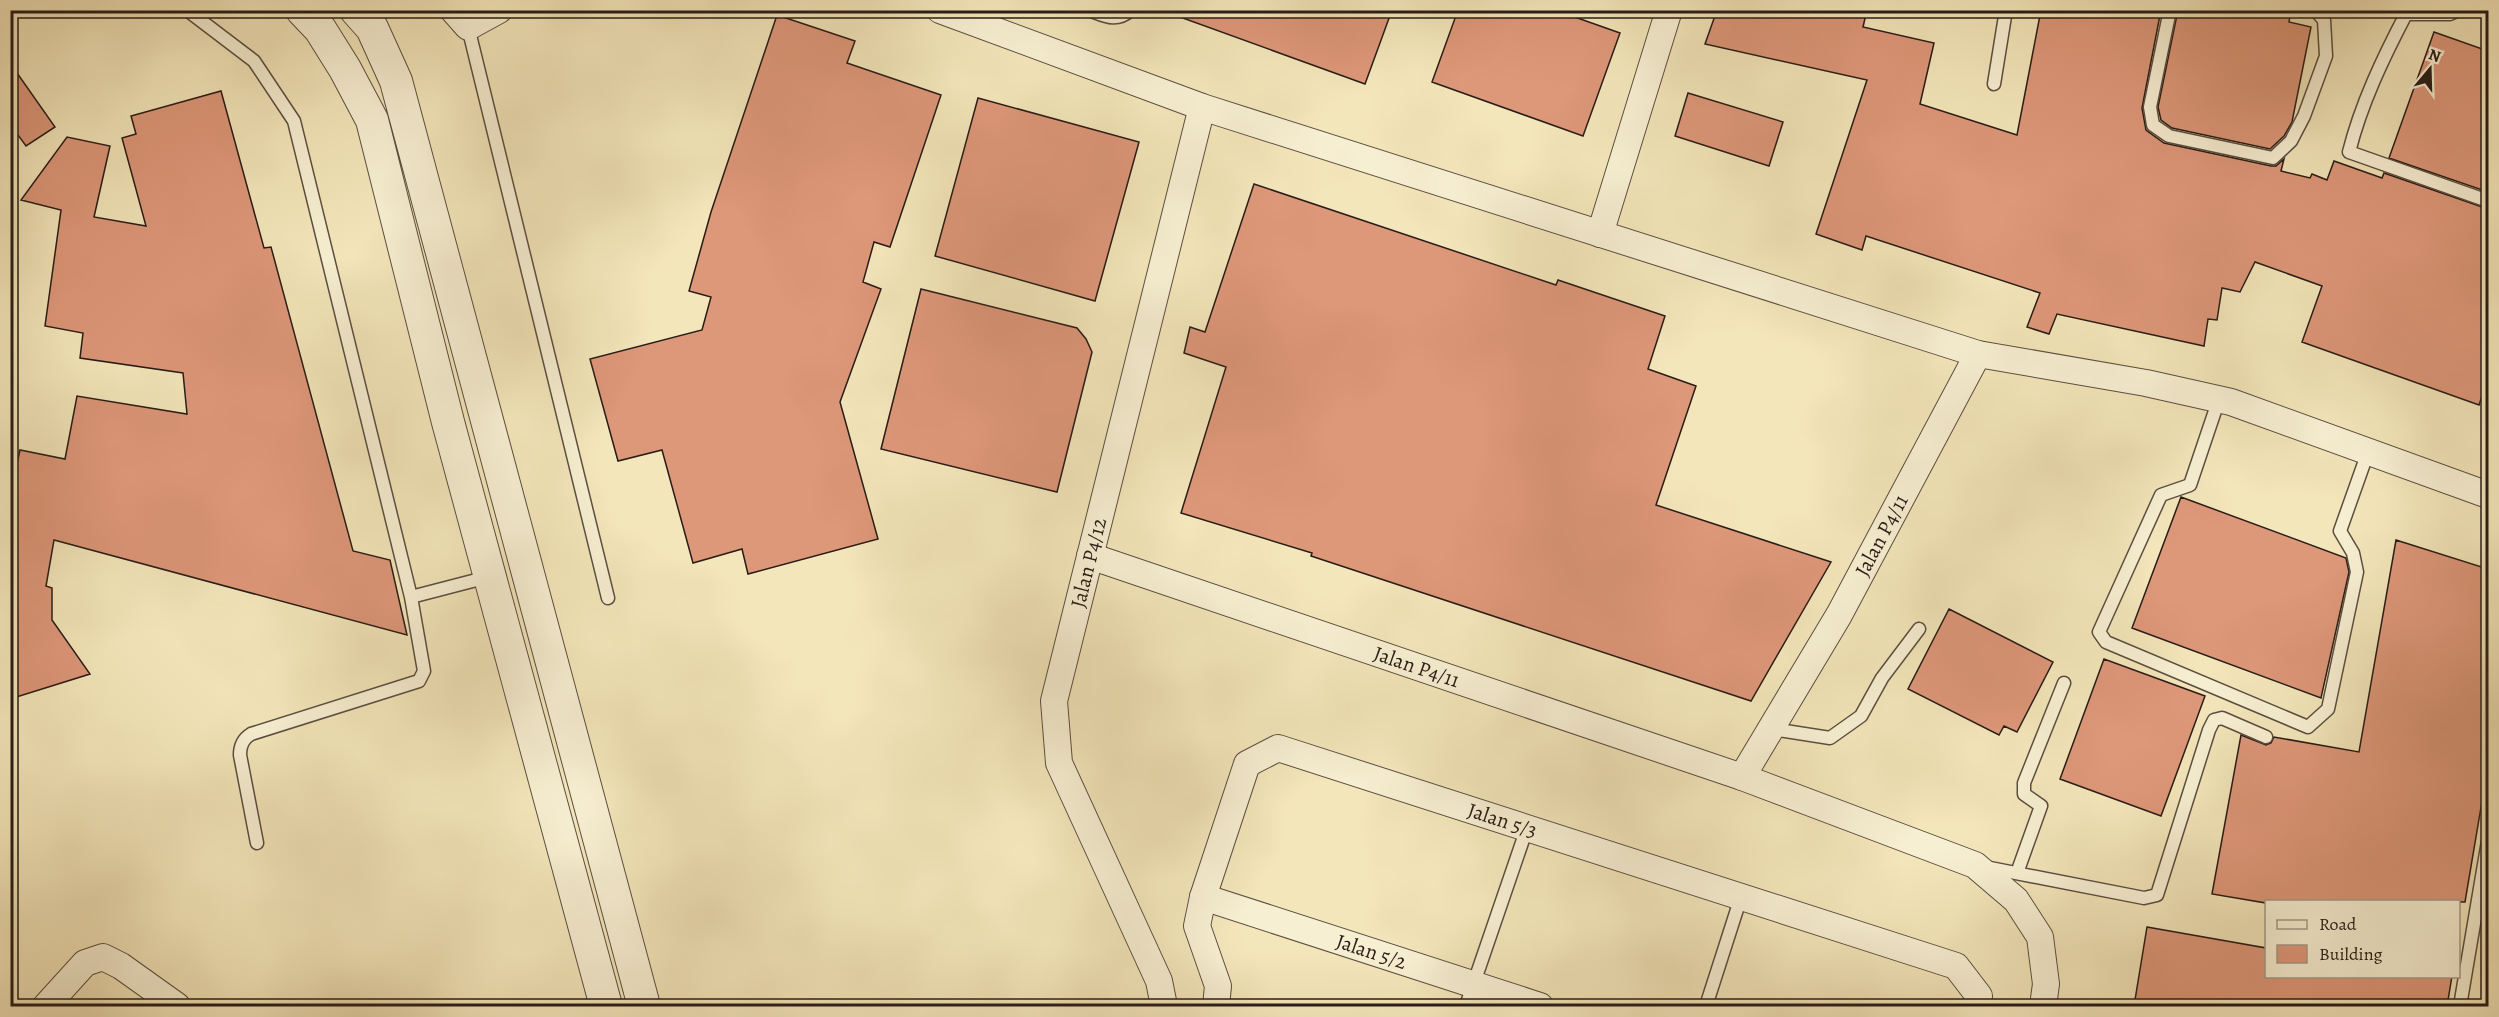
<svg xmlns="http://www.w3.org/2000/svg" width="2499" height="1017" font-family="Alegreya,serif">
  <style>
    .building { fill: #dd9779; stroke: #281c17; stroke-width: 1.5 }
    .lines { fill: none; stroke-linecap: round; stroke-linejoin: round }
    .service-casing { stroke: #5b4e40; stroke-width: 15 }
    .minor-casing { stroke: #5b4e40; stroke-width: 28 }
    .tertiary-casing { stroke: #5b4e40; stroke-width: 34 }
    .service { stroke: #f7efd2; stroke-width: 12 }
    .minor { stroke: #f7efd2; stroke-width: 26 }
    .tertiary { stroke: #f7efd2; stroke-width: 32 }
    .labels { text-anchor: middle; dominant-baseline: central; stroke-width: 6; stroke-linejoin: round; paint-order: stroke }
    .street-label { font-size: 21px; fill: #281c17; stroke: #f7efd2 }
  </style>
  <rect width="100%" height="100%" fill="#f3e6ba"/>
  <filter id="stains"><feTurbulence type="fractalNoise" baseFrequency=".00333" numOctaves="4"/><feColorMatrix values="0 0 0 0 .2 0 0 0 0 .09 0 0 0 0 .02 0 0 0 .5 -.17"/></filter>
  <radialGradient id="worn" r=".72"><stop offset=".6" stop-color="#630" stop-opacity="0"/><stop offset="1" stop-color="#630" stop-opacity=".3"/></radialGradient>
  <path class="building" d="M1170 10H1392L1365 84 1169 13Z
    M1458 10H1555L1620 33 1583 136 1432 82Z
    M1717 10H1867L1863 27 1934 43 1920 104 2017 135 2041 10H2161L2142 108 2146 130 2164 143 2271 166H2276L2284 159 2281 171 2310 178 2312 174 2327 180 2334 161 2382 178 2384 173 2488 209V379L2479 405 2302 342 2322 286 2255 262 2240 292 2222 288 2217 320 2208 319 2204 346 2057 314 2049 334 2027 327 2040 293 1866 236 1862 250 1816 234 1867 80 1705 44Z
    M2178 10H2291L2289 22 2311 27 2292 122 2284 136 2270 149 2172 128 2161 120 2158 107Z
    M777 15 855 41 847 63 941 95 890 247 874 242 863 282 881 289 840 402 878 539 748 574 742 549 693 563 662 450 618 461 590 359 702 330 711 297 689 291 711 212Z
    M2434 32 2488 51V192L2389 158Z
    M10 63 55 127 26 146 10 124Z
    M221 91 264 248 271 247 353 551 390 560 407 635 54 540 46 586 52 588V620L90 674 10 699V495L20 450 65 459 77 396 187 414 183 373 80 358 83 333 45 326 61 210 21 200 67 137 110 146 94 217 146 226 122 138 136 134 131 116Z
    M1688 93 1783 122 1769 166 1675 136Z
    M978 98 1139 142 1095 301 935 256Z
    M1254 184 1556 285 1558 280 1665 316 1648 369 1696 386 1656 505 1831 562 1751 701 1311 556 1312 553 1181 513 1226 367 1184 353 1190 327 1205 332Z
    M921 289 1077 328 1086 339 1092 352 1057 492 881 449Z
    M2181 497 2346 558 2349 572 2321 698 2132 628Z
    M2396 540 2488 569V766L2465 902H2266V903L2212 894 2241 735 2266 745 2271 743 2274 737 2359 752Z
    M1949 609 2053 662 2017 732 2004 726 1999 735 1908 689Z
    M2104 659 2205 696 2161 816 2060 779Z
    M2147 927 2266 948V976H2452L2447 1006H2134Z"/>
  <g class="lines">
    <defs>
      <path id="service" d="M187 10 254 61 294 121 411 597
        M1089 10C1105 16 1116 23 1131 10
        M2170 10 2150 107 2153 125 2169 136 2273 158 2291 141 2304 116 2326 56 2324 20 2315 10
        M2459 10 2450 14H2406C2383 58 2361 104 2349 152L2488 201
        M468 27 608 598
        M1994 84 2006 10
        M2219 399 2190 485 2161 495 2099 632 2106 642 2308 727 2328 709 2357 572 2353 553 2340 531 2368 452
        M1772 729 1830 738 1861 716 1882 678 1919 629
        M257 843 240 755C240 745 243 739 251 734L419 681 424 671 411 597 488 577
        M1985 867 2144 898 2157 895 2209 730 2214 720 2222 718 2266 737
        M2017 873 2041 806 2024 794V783L2064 683
        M1466 1006 1527 828
        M1706 1006 1741 897
        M2460 1006 2488 841"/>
      <g id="minor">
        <path d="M453 10 468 27 499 10"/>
        <path d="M940 10 1202 107 1978 354 2146 383 2231 402 2488 495"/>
        <path d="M1600 234 1669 10"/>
        <path id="s1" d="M1090 556 1742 777 1975 865 2016 900 2040 937 2046 984 2043 1006"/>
        <path id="s2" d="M1742 777 1839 615 1978 354"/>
        <path id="s3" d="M1203 897 1540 1006"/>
        <path d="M46 1006 85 963 103 957 121 966 177 1006"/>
        <path id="s4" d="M1164 1006 1159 981 1059 763 1054 701 1202 107"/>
        <path id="s5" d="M1216 1006 1218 986 1197 926 1203 897 1247 764 1278 748 1956 966 1979 996 1977 1006"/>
      </g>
      <path id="tertiary" d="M302 10 320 29 345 69 372 120 448 422 606 1006
        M356 10 372 28 396 81 644 1006"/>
    </defs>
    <use href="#service" class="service-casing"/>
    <use href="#minor" class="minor-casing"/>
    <use href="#tertiary" class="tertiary-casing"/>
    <use href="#service" class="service"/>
    <use href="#minor" class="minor"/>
    <use href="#tertiary" class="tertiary"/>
  </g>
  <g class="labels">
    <g class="street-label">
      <text stroke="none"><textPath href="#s2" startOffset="279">Jalan P4/11</textPath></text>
      <text stroke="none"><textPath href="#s4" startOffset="470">Jalan P4/12</textPath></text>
      <text stroke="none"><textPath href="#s1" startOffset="345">Jalan P4/11</textPath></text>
      <text stroke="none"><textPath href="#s5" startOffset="524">Jalan 5/3</textPath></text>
      <text stroke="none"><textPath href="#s3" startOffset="177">Jalan 5/2</textPath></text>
    </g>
  </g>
  <rect width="2499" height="1017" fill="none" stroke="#f3e6ba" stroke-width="36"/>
  <rect x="12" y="12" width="2475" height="993" fill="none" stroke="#281c17" stroke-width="3"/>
  <rect x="18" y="18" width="2463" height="981" fill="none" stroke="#281c17" stroke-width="1.5"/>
  <rect x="2265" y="900" width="195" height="78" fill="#f7efd2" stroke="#a49b87" stroke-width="1.5"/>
  <rect x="2277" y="920" width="30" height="9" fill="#f7efd2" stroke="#a49b87" stroke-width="1.5"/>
  <text x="2319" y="930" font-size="18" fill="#281c17">Road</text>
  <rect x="2277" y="945" width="30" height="18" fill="#dd9779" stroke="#a49b87" stroke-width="1.5"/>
  <text x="2319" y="960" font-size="18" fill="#281c17">Building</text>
  <g transform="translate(2430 69) rotate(19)" stroke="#f7efd2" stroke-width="4.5" paint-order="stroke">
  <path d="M0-4.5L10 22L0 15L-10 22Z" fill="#281c17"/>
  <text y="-9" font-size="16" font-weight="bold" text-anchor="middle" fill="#281c17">N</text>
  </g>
  <rect width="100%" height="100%" filter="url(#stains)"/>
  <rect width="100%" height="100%" fill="url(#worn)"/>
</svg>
